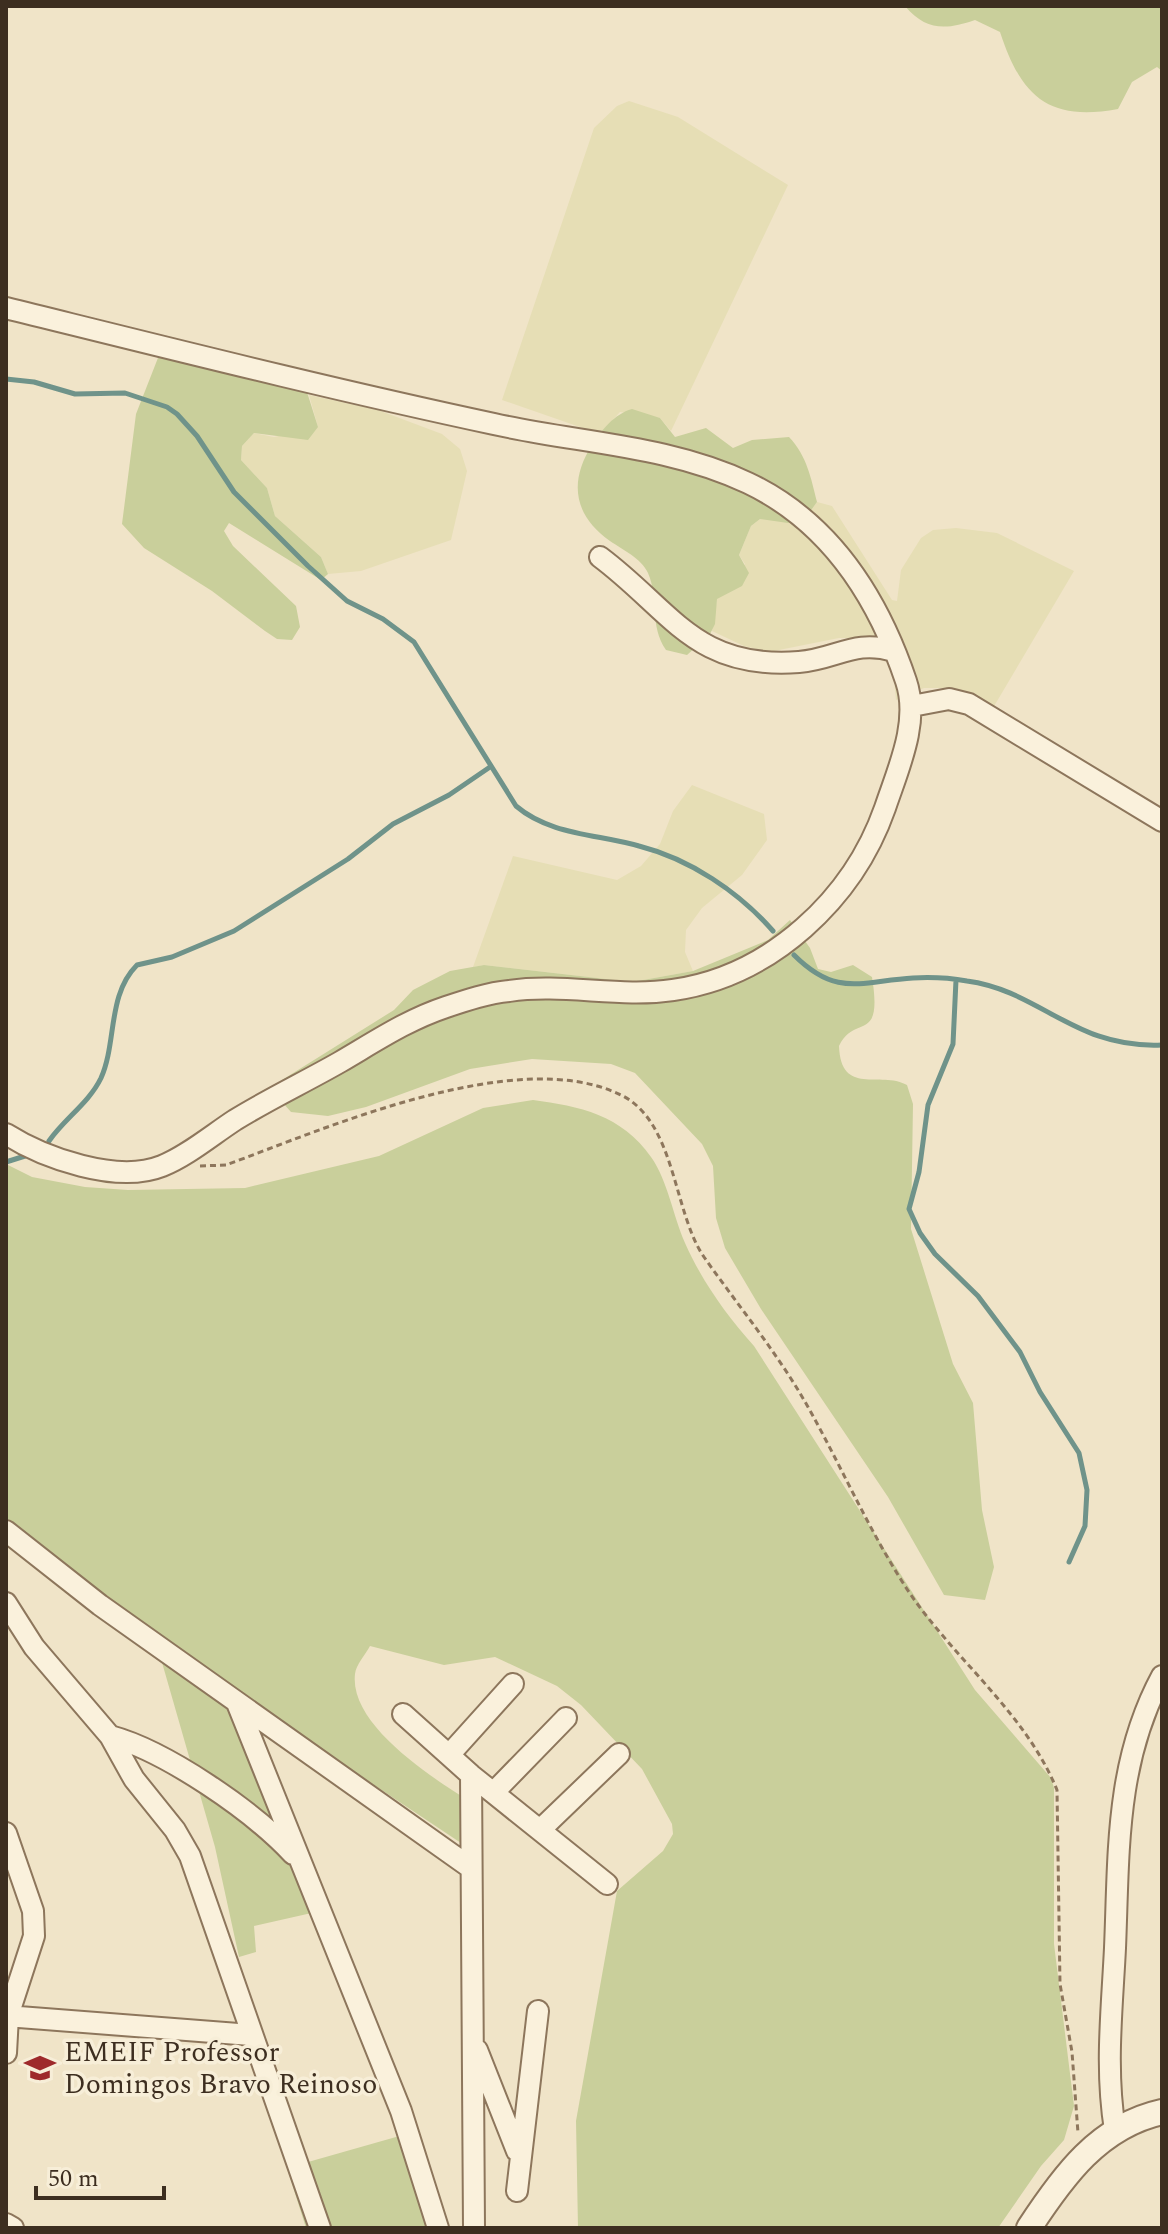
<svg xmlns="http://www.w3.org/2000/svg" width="1168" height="2234" font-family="Spectral,serif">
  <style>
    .farmland { fill: #e6deb5 }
    .green { fill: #c9cf9b }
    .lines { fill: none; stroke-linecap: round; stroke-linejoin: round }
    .stream { stroke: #6f938a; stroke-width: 5 }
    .minor-casing { stroke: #8d765c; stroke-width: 24 }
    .tertiary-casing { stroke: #8d765c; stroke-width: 28 }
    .path { stroke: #8d765c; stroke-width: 3; stroke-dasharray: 6 4; stroke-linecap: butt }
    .minor { stroke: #faf1dc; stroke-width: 20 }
    .tertiary { stroke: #faf1dc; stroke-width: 24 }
    .labels { text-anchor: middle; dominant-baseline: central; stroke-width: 7; stroke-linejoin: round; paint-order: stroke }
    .poi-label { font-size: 28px; fill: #3d2e20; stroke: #f7eed8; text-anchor: start }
  </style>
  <rect width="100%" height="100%" fill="#f0e4c8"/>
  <path class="farmland" d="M629 101 678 117 788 185 671 431 660 418 620 412 600 434 502 400 594 128 617 106Z
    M309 395 378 410 442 434 460 449 467 471 451 540 361 571 328 574 321 557 275 516 267 488 241 460 242 446 254 433 274 437 318 427Z
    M817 502 832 506 892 600 897 601 901 570 921 538 933 530 956 528 997 533 1074 571 990 713 949 688H924L896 700 894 678 876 638H839L769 652 744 646 712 631 717 599 745 564 739 555 751 526 760 519 804 520Z
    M692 785 764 814 767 840 742 875 702 908 686 930 685 952 693 971 632 982 484 965 473 967 513 856 617 880 641 866 660 844 673 811Z"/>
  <path class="green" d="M905 6H1162V71L1157 67 1132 82 1118 109C1048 122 1021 96 1000 32L975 20C946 30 926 31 905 6Z
    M165 340 301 373 318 427 308 440 254 433 242 446 241 460 267 488 275 516 321 557 328 574 321 580 229 523 224 531 233 546 296 606 300 627 292 640 277 639 265 631 212 591 144 548 122 524 136 414Z
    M632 409 660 418 675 437 706 428 733 448 752 440 789 437C807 456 811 478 817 502L804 520 788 523 760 519 751 526 739 555 749 573 742 586 717 599 715 624 710 634 687 655 666 650C649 626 659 598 648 573 641 558 623 550 610 541 573 515 569 481 592 445 602 430 614 414 632 409Z
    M790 920 810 948 818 969 831 972 853 965 872 977C883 1045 855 1013 839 1046 841 1097 880 1070 907 1085L913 1104 911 1229 953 1364 973 1403 982 1510 994 1567 985 1600 944 1595 888 1497 761 1309 725 1248 716 1218 713 1166 702 1144 635 1073 611 1064 532 1059 470 1069 366 1107 328 1116 291 1112 283 1103 278 1087 282 1080 394 1010 413 990 450 971 484 965 632 982 693 971 768 940Z
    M533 1100C579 1106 622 1115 651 1157 668 1181 673 1216 685 1243 702 1281 726 1315 754 1346L975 1690 1051 1778 1054 1788V1944L1074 2106 1064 2140 1041 2166 998 2228H578L576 2121 617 1891 663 1851 673 1834 672 1824 642 1769 581 1705 557 1686 495 1657 444 1665 370 1646C365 1655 356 1665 355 1674 349 1725 433 1778 469 1801L464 1845 302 1737 227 1700 316 1912 254 1926 256 1952 239 1957 215 1847 161 1659 6 1542V1164L32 1177 85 1187 128 1190 245 1188 379 1156 483 1108Z
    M403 2135 434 2228H306L287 2168Z"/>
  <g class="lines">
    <path class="stream" d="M6 379 34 382 75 394 125 393 167 407 177 414 197 436 234 492 308 566 347 601 383 619 414 642 516 806C550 835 597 834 639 846 690 859 739 892 773 931
      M794 955C837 998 861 981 913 978 930 977 950 978 967 981 1041 991 1074 1049 1162 1045
      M956 980 953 1044 928 1105 919 1172 909 1209 920 1233 935 1254 978 1296 1020 1352 1040 1392 1079 1453 1087 1490 1085 1526 1069 1562
      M49 1141C64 1119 89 1103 101 1078 117 1042 107 995 137 965L172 957 234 931 348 859 393 824 449 795 490 767
      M6 1162 25 1156"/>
    <defs>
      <path id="minor" d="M6 308C168 348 330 389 494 424 578 443 668 445 748 483 830 522 878 598 906 681 920 722 898 769 885 808 853 899 771 976 673 990 619 998 563 983 509 991 488 993 467 1000 446 1007 407 1020 376 1041 340 1062 305 1082 269 1099 235 1120 212 1135 187 1156 162 1166 117 1184 44 1158 6 1134
        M600 557C672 611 695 670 799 662 837 659 854 639 894 651
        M912 706 949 699 969 704 1162 821
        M6 1531 100 1605 471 1868
        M6 1603 34 1647 110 1736 134 1779 175 1830 190 1856 320 2228
        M237 1703 401 2111 438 2228
        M403 1714 471 1775 607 1884
        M110 1736C166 1751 253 1811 293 1854
        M449 1755 513 1684
        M471 1775 474 2228
        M494 1792 566 1718
        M540 1830 619 1754
        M6 1833 33 1911 34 1936 8 2016 6 2053
        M6 2016 251 2035
        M477 2050 517 2151
        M1115 2130C1105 2068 1112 2010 1115 1948 1119 1853 1115 1763 1162 1676
        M517 2191 538 2011
        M6 2224 13 2228"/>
      <path id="tertiary" d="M1029 2228C1063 2176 1099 2126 1162 2112"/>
    </defs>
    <use href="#minor" class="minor-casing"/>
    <use href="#tertiary" class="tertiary-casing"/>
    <path class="path" d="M200 1166 226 1165C327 1128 517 1044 621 1095 676 1122 673 1212 704 1257 737 1304 775 1350 804 1400 839 1461 867 1527 905 1586 950 1656 1025 1711 1057 1790L1060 1984 1072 2052 1078 2133"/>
    <use href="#minor" class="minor"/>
    <use href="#tertiary" class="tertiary"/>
  </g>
  <defs>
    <symbol id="school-bare" viewBox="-9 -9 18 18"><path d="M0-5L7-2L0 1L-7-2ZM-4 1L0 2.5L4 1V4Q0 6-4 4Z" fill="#9e2a2b" stroke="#f7eed8" stroke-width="2.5" paint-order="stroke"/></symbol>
  </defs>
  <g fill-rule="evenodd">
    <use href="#school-bare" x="18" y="2046" width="44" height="44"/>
  </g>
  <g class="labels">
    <g class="poi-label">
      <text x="64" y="2052">EMEIF Professor<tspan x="64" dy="32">Domingos Bravo Reinoso</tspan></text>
    </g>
  </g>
  <rect width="1168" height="2234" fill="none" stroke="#3d2e20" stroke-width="16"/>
  <path d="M36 2186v12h128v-12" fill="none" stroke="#3d2e20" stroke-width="4"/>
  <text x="48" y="2186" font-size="24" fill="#3d2e20" stroke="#f7eed8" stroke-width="6" paint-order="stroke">50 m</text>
</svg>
